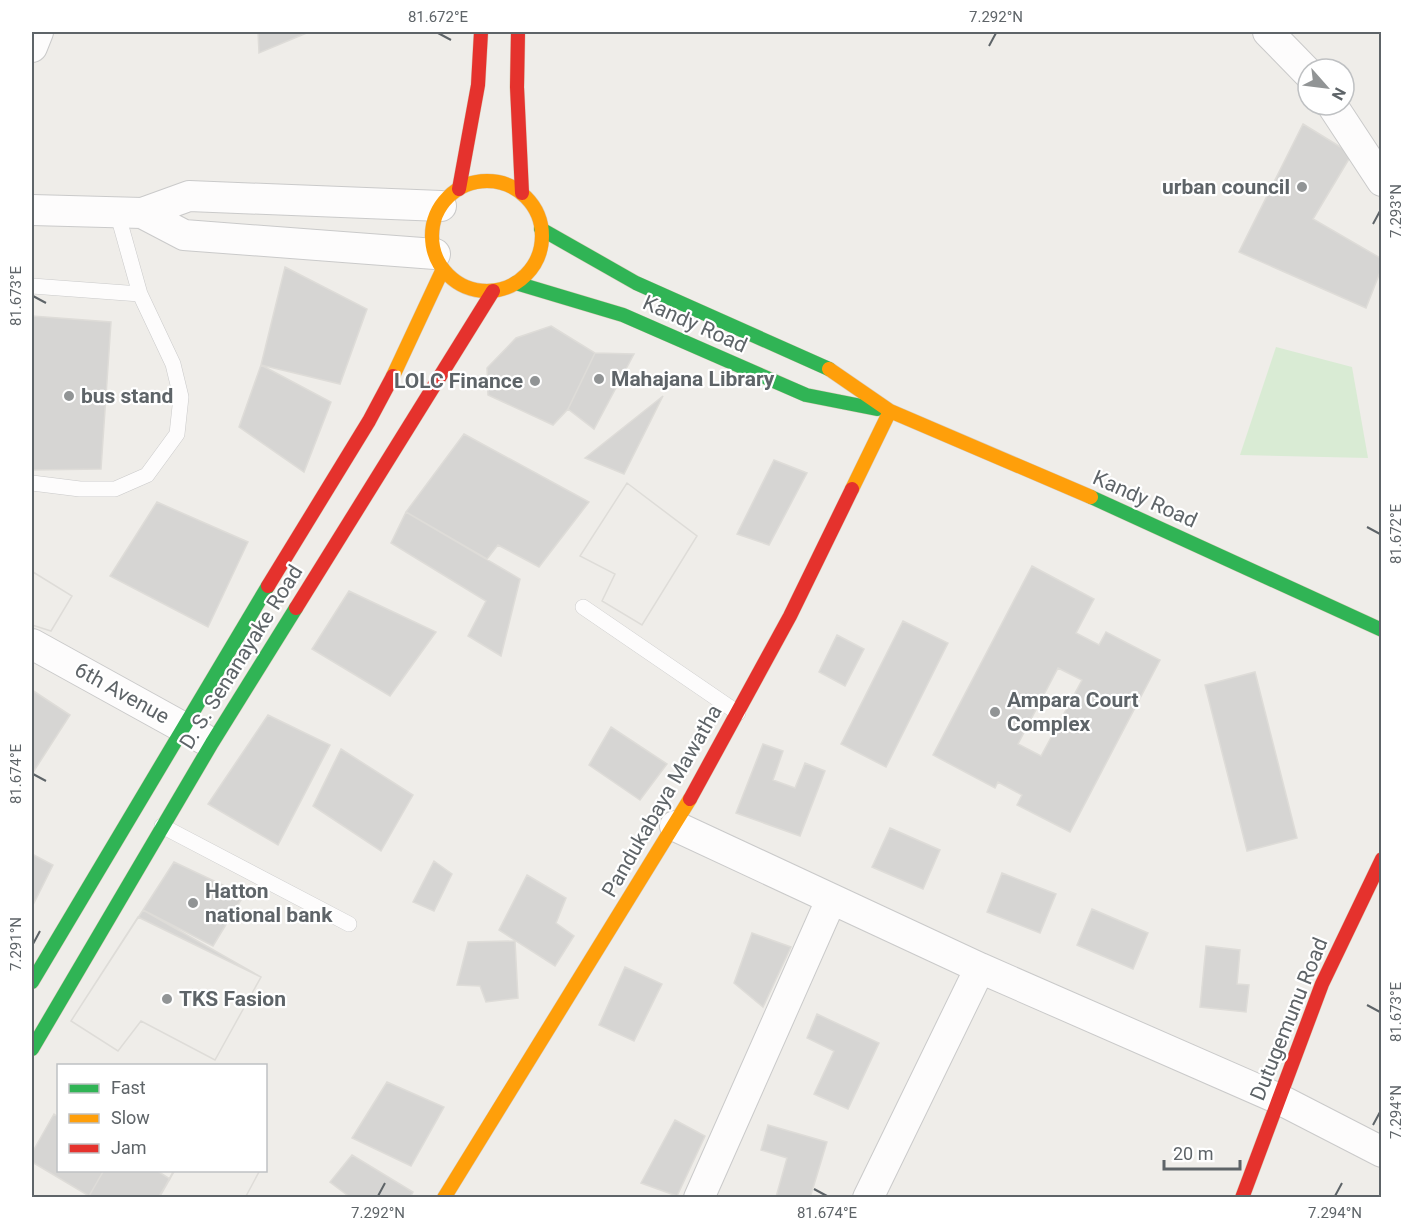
<svg xmlns="http://www.w3.org/2000/svg" width="1413" height="1229" font-family="Roboto,sans-serif">
  <style>
    .green { fill: #d9ebd4 }
    .building { fill: #d6d5d3; stroke: #dedcd8; stroke-width: 1.5; fill-rule: evenodd }
    .lines { fill: none; stroke-linecap: round; stroke-linejoin: round }
    .lane-casing { stroke: #cacaca; stroke-width: 16 }
    .street-casing { stroke: #cacaca; stroke-width: 32 }
    .fast-casing { stroke: #d8cab6; stroke-width: 15 }
    .slow-casing { stroke: #d8cab6; stroke-width: 15 }
    .jam-casing { stroke: #d8cab6; stroke-width: 15 }
    .lane { stroke: #fdfcfc; stroke-width: 15 }
    .street { stroke: #fdfcfc; stroke-width: 30 }
    .fast { stroke: #30b455; stroke-width: 14 }
    .slow { stroke: #ff9f0a; stroke-width: 14 }
    .jam { stroke: #e5322d; stroke-width: 14 }
    .ticks { fill: none; stroke: #5e6468; stroke-width: 2 }
    .poi-dot { fill: #919495; stroke: #fff; stroke-width: 2 }
    .labels { text-anchor: middle; dominant-baseline: central; stroke-width: 4.5; stroke-linejoin: round; paint-order: stroke }
    .poi-label { font-size: 21px; font-weight: bold; fill: #5e6468; stroke: #fff; text-anchor: start }
    .street-label { font-size: 21px; fill: #5e6468; stroke: #fff }
    .neatline { fill: none; stroke: #5e6468; stroke-width: 2 }
    .ticks-label { font-size: 15px; text-anchor: middle; fill: #5e6468 }
  </style>
  <rect width="100%" height="100%" fill="#efede9"/>
  <path class="green" d="M1276 347 1352 367 1368 458 1240 455Z"/>
  <path class="building" d="M258 32H309L259 53Z
    M1303 124 1352 154 1313 219 1382 259V267L1366 308 1239 252Z
    M285 267 367 309 340 384 261 365Z
    M32 316 111 322 101 469 32 470Z
    M551 326 595 353 568 409 553 425 488 395 487 368 516 338Z
    M595 353 634 354 594 429 568 409Z
    M261 365 331 402 304 472 239 427Z
    M663 396 624 474 585 458Z
    M464 434 589 502 539 567 498 545 487 559 406 512Z
    M774 460 807 473 769 545 737 534Z
    M627 483 697 536 642 625 602 601 615 574 580 556Z
    M627 483 697 536 642 625 602 601 615 574 580 556Z
    M157 502 248 542 208 627 110 576Z
    M406 512 520 579 501 656 468 636 486 601 391 543Z
    M1032 566 1094 599 1076 633 1099 645 1106 632 1160 660 1070 832 1017 805 1022 795 998 782 995 788 933 755ZM1058 668 1082 680 1041 756 1018 744Z
    M33 572 72 596 51 631 32 625Z
    M33 572 72 596 51 631 32 625Z
    M349 591 436 632 390 696 312 649Z
    M903 621 948 643 886 767 841 744Z
    M837 635 864 649 845 686 819 672Z
    M1255 672 1297 838 1247 851 1205 685Z
    M32 690 70 715 32 774Z
    M268 715 330 745 278 845 208 804Z
    M611 727 667 764 640 800 589 765Z
    M763 744 783 751 773 780 795 788 805 763 825 771 800 836 736 813Z
    M341 749 413 795 381 851 313 806Z
    M890 828 940 850 923 889 872 867Z
    M32 854 53 865 32 907Z
    M434 861 452 874 434 911 413 902Z
    M174 862 244 895 213 946 143 910Z
    M1002 873 1056 894 1040 933 987 912Z
    M527 875 566 898 556 923 574 936 555 966 499 930Z
    M1092 909 1148 933 1133 969 1077 945Z
    M143 910 261 977 215 1060 141 1021 118 1051 71 1021Z
    M138 917 261 977 215 1060 141 1021 118 1051 71 1021Z
    M752 933 791 947 763 1007 734 983Z
    M515 941 518 998 486 1002 480 986 457 985 468 942Z
    M1206 946 1240 950 1237 984 1249 985 1246 1012 1200 1007Z
    M625 967 662 984 634 1041 599 1025Z
    M817 1014 879 1043 848 1109 814 1094 834 1051 807 1038Z
    M387 1082 444 1107 411 1166 352 1138Z
    M54 1114 58 1117V1170H104L89 1196 32 1162V1153Z
    M675 1120 705 1136 677 1196 641 1183Z
    M768 1125 827 1142 810 1198 776 1197 787 1158 761 1150Z
    M352 1155 413 1192 410 1198H351L330 1182Z
    M104 1170H156L170 1179 158 1198H88Z
    M174 1170H260L245 1198H159Z
    M175 1170H260L245 1198H159Z"/>
  <g class="lines">
    <defs>
      <path id="lane" d="M32 286 140 294
        M32 483 80 489H115L147 475 177 434 181 397 173 364 140 294 117 212
        M583 607 738 713
        M162 826 349 924"/>
      <path id="street" d="M1268 32 1308 73
        M32 47 38 32
        M1332 105 1382 181
        M32 210 142 213 189 196 441 206
        M142 213 184 235 435 254
        M32 644 204 739
        M675 826 980 968 1279 1099 1382 1152
        M699 1198 831 900
        M868 1198 980 968"/>
      <path id="fast" d="M541 229 636 283 829 369
        M516 283 623 315 806 395 877 409
        M1091 497 1382 630
        M32 982 268 586
        M32 1049 212 743 296 608"/>
      <path id="slow" d="M432 236a55 55 0 1 1 110 0a55 55 0 1 1-110 0Z
        M829 369 890 411 1091 497
        M393 376 443 269
        M852 489 890 411
        M444 1198 690 799"/>
      <path id="jam" d="M518 32 517 87 522 193
        M459 189 478 85 481 32
        M268 586 369 421 393 376
        M296 608 493 291
        M690 799 790 616 852 489
        M1242 1198 1322 984 1382 859"/>
    </defs>
    <use href="#lane" class="lane-casing"/>
    <use href="#street" class="street-casing"/>
    <use href="#fast" class="fast-casing"/>
    <use href="#slow" class="slow-casing"/>
    <use href="#jam" class="jam-casing"/>
    <use href="#lane" class="lane"/>
    <use href="#street" class="street"/>
    <use href="#fast" class="fast"/>
    <use href="#slow" class="slow"/>
    <use href="#jam" class="jam"/>
  </g>
  <path class="ticks" d="M438 33 451 40M989 46 996 33M1373 224 1380 211M33 296 46 303M1367 527 1380 534M33 774 46 781M33 944 40 931M1367 1005 1380 1012M1373 1125 1380 1112M814 1189 827 1196M378 1196 385 1183M1335 1196 1342 1183"/>
  <g class="poi-dot">
    <circle cx="1302" cy="187" r="6"/>
    <circle cx="599" cy="379" r="6"/>
    <circle cx="535" cy="381" r="6"/>
    <circle cx="69" cy="396" r="6"/>
    <circle cx="995" cy="712" r="6"/>
    <circle cx="193" cy="903" r="6"/>
    <circle cx="167" cy="999" r="6"/>
  </g>
  <g class="labels">
    <g class="poi-label">
      <text x="1290" y="187" text-anchor="end">urban council</text>
      <text x="611" y="379">Mahajana Library</text>
      <text x="523" y="381" text-anchor="end">LOLC Finance</text>
      <text x="81" y="396">bus stand</text>
      <text x="1007" y="700">Ampara Court<tspan x="1007" dy="24">Complex</tspan></text>
      <text x="205" y="891">Hatton<tspan x="205" dy="24">national bank</tspan></text>
      <text x="179" y="999">TKS Fasion</text>
    </g>
    <g class="street-label">
      <text transform="translate(695 324) rotate(24)">Kandy Road</text>
      <text transform="translate(1145 499) rotate(24)">Kandy Road</text>
      <text transform="translate(241 657) rotate(-58)">D. S. Senanayake Road</text>
      <text transform="translate(122 693) rotate(29)">6th Avenue</text>
      <text transform="translate(662 801) rotate(-60)">Pandukabaya Mawatha</text>
      <text transform="translate(1289 1019) rotate(-68)">Dutugemunu Road</text>
    </g>
  </g>
  <rect width="1413" height="1229" fill="none" stroke="#ffffff" stroke-width="66"/>
  <rect x="57" y="1064" width="210" height="108" fill="#ffffff" stroke="#bfc1c3" stroke-width="1.5"/>
  <rect x="69" y="1084" width="30" height="9" fill="#30b455" stroke="#bfc1c3" stroke-width="1.5"/>
  <text x="111" y="1094" font-size="18" fill="#5e6468">Fast</text>
  <rect x="69" y="1114" width="30" height="9" fill="#ff9f0a" stroke="#bfc1c3" stroke-width="1.5"/>
  <text x="111" y="1124" font-size="18" fill="#5e6468">Slow</text>
  <rect x="69" y="1144" width="30" height="9" fill="#e5322d" stroke="#bfc1c3" stroke-width="1.5"/>
  <text x="111" y="1154" font-size="18" fill="#5e6468">Jam</text>
  <g transform="translate(1326 87) rotate(118)"><circle r="28" fill="#ffffff" stroke="#bfc1c3" stroke-width="1.5"/>
  <path d="M0-4.5L10 22L0 15L-10 22Z" fill="#919495"/>
  <text y="-9" font-size="16" font-weight="bold" text-anchor="middle" fill="#5e6468">N</text>
  </g>
  <path d="M1164 1160v9h76v-9" fill="none" stroke="#5e6468" stroke-width="3"/>
  <text x="1173" y="1160" font-size="18" fill="#5e6468" stroke="#ffffff" stroke-width="4.5" paint-order="stroke">20 m</text>
  <rect x="33" y="33" width="1347" height="1163" class="neatline"/>
  <g class="ticks-label">
    <text x="438" y="22">81.672°E</text>
    <text x="996" y="22">7.292°N</text>
    <text transform="translate(1396 211) rotate(-90)" y="5">7.293°N</text>
    <text transform="translate(16 296) rotate(-90)" y="5">81.673°E</text>
    <text transform="translate(1396 534) rotate(-90)" y="5">81.672°E</text>
    <text transform="translate(16 774) rotate(-90)" y="5">81.674°E</text>
    <text transform="translate(16 944) rotate(-90)" y="5">7.291°N</text>
    <text transform="translate(1396 1012) rotate(-90)" y="5">81.673°E</text>
    <text transform="translate(1396 1112) rotate(-90)" y="5">7.294°N</text>
    <text x="378" y="1218">7.292°N</text>
    <text x="827" y="1218">81.674°E</text>
    <text x="1335" y="1218">7.294°N</text>
  </g>
</svg>
